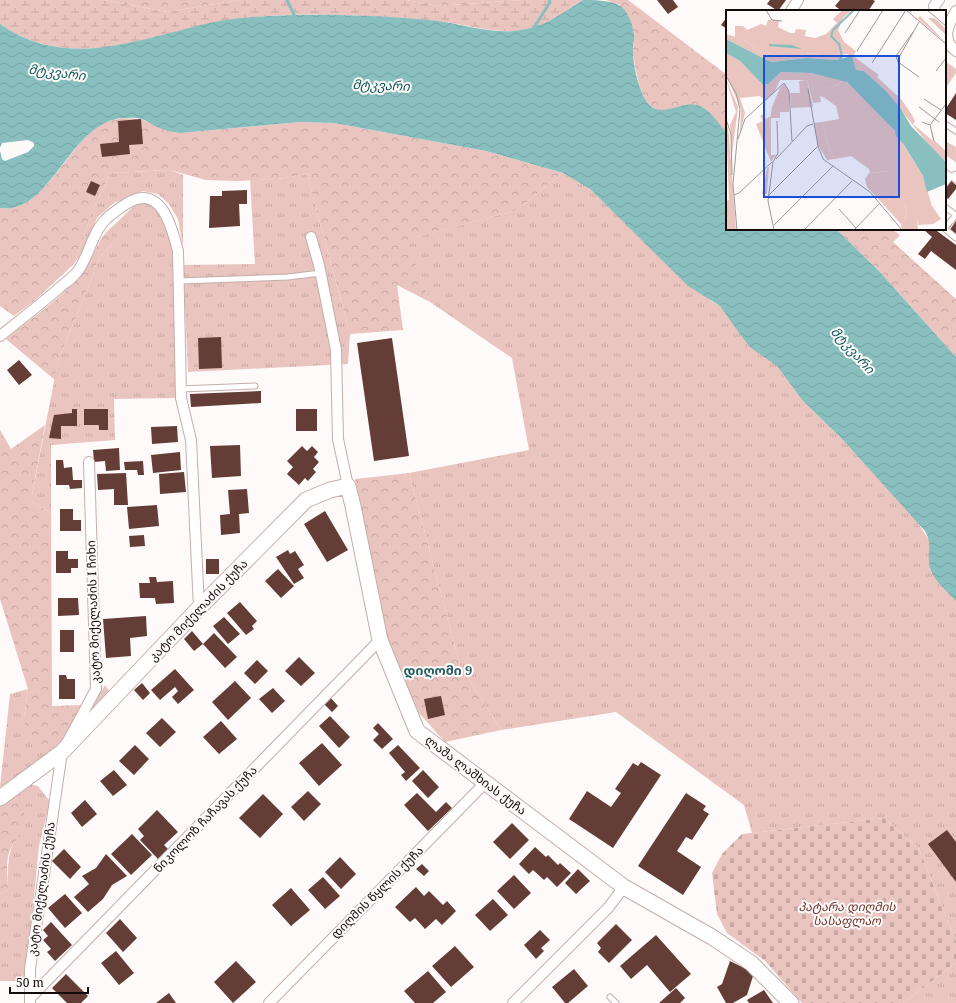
<svg xmlns="http://www.w3.org/2000/svg" width="956" height="1003" font-family="'Noto Serif','Noto Sans Georgian',serif">
  <style>
    .grass { fill: url(#grass-tufts) }
    .forest { fill: url(#forest-crowns) }
    .wetland { fill: url(#wetland-marsh) }
    .cemetery { fill: url(#cemetery-stones) }
    .green { fill: #eac4be }
    .water { fill: url(#water-waves) }
    .lines { fill: none; stroke-linecap: round; stroke-linejoin: round }
    .stream { stroke: #89bfbf; stroke-width: 3 }
    .building { fill: #643d37 }
    .lane-casing { stroke: #c4aeaa; stroke-width: 7 }
    .street-casing { stroke: #c4aeaa; stroke-width: 12 }
    .secondary-casing { stroke: #c4aeaa; stroke-width: 17 }
    .lane { stroke: #fff; stroke-width: 5 }
    .street { stroke: #fff; stroke-width: 10 }
    .secondary { stroke: #fff; stroke-width: 15 }
    .labels { text-anchor: middle; dominant-baseline: central; stroke-width: 4; stroke-linejoin: round; paint-order: stroke }
    .street-label { font-size: 12px; fill: #120b09; stroke: #fefaf9 }
    .park-label { font-size: 12px; font-style: italic; fill: #6c3129; stroke: #fefaf9 }
    .water-label { font-size: 13px; font-style: italic; fill: #0d5b5b; stroke: #fefaf9 }
    .neighbourhood-label { font-size: 13px; font-weight: bold; fill: #266060; stroke: #fefaf9 }
    .inset-river { fill: none; stroke: #89bfbf; stroke-width: 2 }
    .inset-road { fill: none; stroke: #a09a99; stroke-width: 1 }
    .view { fill: #1d4ed8; fill-opacity: 0.15; stroke: #1d4ed8; stroke-width: 2 }
    .inset-edge { fill: none; stroke: #120b09; stroke-width: 2 }
  </style>
  <defs>
    <pattern id="grass-tufts" width="24" height="20" patternUnits="userSpaceOnUse"><rect width="24" height="20" fill="#eac4be"/><path d="M3 7l-1-3M5 7V3M7 7l1-3M15 17l-1-3M17 17v-4M19 17l1-3" fill="none" stroke="#c8a7a2"/></pattern>
    <pattern id="forest-crowns" width="20" height="18" patternUnits="userSpaceOnUse"><rect width="20" height="18" fill="#eac4be"/><path d="M2 6a3 3 0 1 1 6 0M12 15a3 3 0 1 1 6 0" fill="none" stroke="#c8a7a2"/></pattern>
    <pattern id="wetland-marsh" width="20" height="14" patternUnits="userSpaceOnUse"><rect width="20" height="14" fill="#eac4be"/><path d="M1 5h8M5 5V1M11 12h8M15 12V8" fill="none" stroke="#c8a7a2"/></pattern>
    <pattern id="cemetery-stones" width="16" height="16" patternUnits="userSpaceOnUse"><rect width="16" height="16" fill="#eac4be"/><path d="M2 7V4a2 2 0 0 1 4 0v3zM10 15v-3a2 2 0 0 1 4 0v3z" fill="#c8a7a2"/></pattern>
    <pattern id="water-waves" width="16" height="10" patternUnits="userSpaceOnUse"><rect width="16" height="10" fill="#89bfbf"/><path d="M0 5q4-4 8 0t8 0" fill="none" stroke="#75a3a3"/></pattern>
  </defs>
  <rect width="100%" height="100%" fill="#fefaf9"/>
  <path class="grass" d="M170 170 183 175V247L178 219 169 204 158 194 143 191 114 203 97 218 84 250 74 264 93 209 111 173Z
    M563 173 590 189 641 239 711 301 720 306 727 313 742 337 777 366 802 400 843 440 916 520 930 542 929 562 931 572 956 601V942L919 849 884 818 752 833 744 805 616 712 501 730 460 665 409 473 529 450 512 358 430 302 405 240 517 210Z
    M307 174 350 334 348 364 188 372 183 265 255 264 250 180 278 179Z
    M143 202C164 205 169 236 174 254L176 398 114 399 115 440 51 445V513L32 502V495L58 361 93 275C97 258 101 256 112 244V227L136 204Z
    M105 685 112 695 78 730Z
    M28 689 24 717 49 755 0 787 10 694Z
    M28 784 38 786 49 800V805L39 846 27 966 24 981H0V894L8 889C8 868 6 849 21 832L16 791Z
    M956 963V1003H903Z"/>
  <path class="forest" d="M105 0H240L167 12Z
    M406 0H522L437 6Z
    M606 0H628L727 75V133L720 126 685 105C677 108 666 113 657 110 640 104 635 67 633 52 633 46 635 39 634 33 631 24 625 14 620 5Z
    M122 118 141 119 156 126 181 133 300 122 334 123 486 151 563 173 517 210 406 240 430 302 397 285 403 330 350 334 307 174 278 179 238 181 206 180 170 170 111 173 93 209 74 264 35 300 14 316 0 306V208C44 215 68 141 104 123 109 120 116 120 122 118Z
    M112 227V244C101 256 97 258 93 275L58 361 55 380 6 339C30 319 61 299 81 275 94 260 96 239 112 227Z
    M836 229H892L900 235 893 242 956 299V357L879 271Z
    M45 425 32 495V502L51 513 52 706 82 705 60 745 49 755 29 741 24 717 28 689 0 599V430L11 449Z
    M409 473 460 665 501 730 445 742 419 713 383 633 378 594 355 479Z
    M16 791C24 800 27 822 21 833 16 840 9 848 8 857 6 867 8 879 8 889L0 894V802Z"/>
  <path class="wetland" d="M0 0H105L167 12 240 0H406L437 6 522 0H585C573 3 565 14 555 20 543 27 525 31 511 31 486 32 461 23 436 21 377 16 305 11 246 18 165 27 76 78 0 24Z"/>
  <path class="cemetery" d="M884 818 919 849 956 942V963L903 1003H802L765 961 727 933 717 914 712 873 722 854 742 834Z"/>
  <path class="green" d="M945 61 956 69V73L945 89Z
    M945 141 956 147V162L945 155Z"/>
  <path class="water" d="M583 0C595 0 608 0 619 5 627 9 633 25 634 34 635 39 633 44 633 49 633 66 638 88 647 102 660 120 679 101 696 105 709 107 718 124 727 133V229H836L879 271 956 357V601C947 591 929 577 929 562 928 548 932 545 925 531L843 440 802 400 777 366 751 348 742 337 720 306 688 286 590 189 563 173 486 151 334 123 300 122 181 133C172 132 164 130 155 126 151 124 146 120 141 119 136 117 128 118 123 118 69 122 51 216 0 208V151L2 159 5 161 28 152 34 146V143L28 140 2 143 0 148V24C66 71 139 39 209 23 237 17 265 16 293 15 341 14 391 16 438 21 462 24 488 33 513 31 545 28 557 16 583 0Z"/>
  <g class="lines">
    <path class="stream" d="M287 0 296 19
      M532 31 550 2 549 0"/>
  </g>
  <path class="building" d="M657 0H673L678 7 668 14Z
    M770 0H786L778 11 767 4Z
    M840 0H873L875 1 868 11H842L835 6Z
    M727 17V29L721 25Z
    M956 93V120L945 113V110Z
    M141 119 143 144 129 145 130 154 102 157 100 144 119 142 118 121Z
    M950 180 956 185V189L948 199 945 196V187Z
    M91 181 100 185 95 196 86 192Z
    M247 190V204H239L240 226 209 228 210 196H222V191Z
    M956 221V235L949 231Z
    M923 229H938L937 231 956 245V270L931 251 925 259 918 254 932 237Z
    M221 337 222 368 199 369 198 338Z
    M392 338 409 456 374 461 357 343Z
    M19 360 32 375 19 385 7 370Z
    M261 391V403L191 407 190 394Z
    M72 409H77V426H61V439L49 438 54 415 72 413Z
    M84 409H108V430H99V425H84Z
    M296 409H317V431H296Z
    M177 426 178 442 152 444 151 427Z
    M240 445 241 476 212 478 210 446Z
    M302 446 307 451 312 446 318 452 314 457 319 462 313 469 316 472 308 481 305 478 299 485 287 474 293 467 287 461Z
    M119 448 120 470 106 471 105 461 94 462 93 450Z
    M180 452 181 470 153 473 151 455Z
    M56 460H63L64 468 72 467 73 480H82V488L70 489 69 485H56Z
    M143 461 144 475H138L137 470H125L124 462Z
    M184 472 186 492 160 494 159 474Z
    M126 473 128 505H114V489L98 490 97 474Z
    M247 489 249 513 239 514 240 533 221 535 220 515 230 514 228 490Z
    M157 505 159 526 129 529 127 507Z
    M60 509H73V520H81V531H60Z
    M325 511 348 550 327 562 304 524Z
    M144 535 145 546 130 547 129 536Z
    M288 550 290 554 295 551 304 565 298 569 304 578 294 584 276 557Z
    M56 551H68V559H78V568H71V573H56Z
    M206 559H219V574H206Z
    M278 569 294 586 281 598 265 581Z
    M149 577H156L157 582 173 581 174 603 156 604 155 598H140L139 583H150Z
    M58 598H78L79 615 58 616Z
    M240 602 257 621 252 626 254 629 246 635 227 613Z
    M146 616 147 636 130 638 131 656 106 658 103 619Z
    M224 617 240 634 228 644 213 626Z
    M60 630H74V652H60Z
    M192 631 203 644 194 651 184 639Z
    M214 633 237 657 225 668 203 644Z
    M299 657 315 673 301 686 285 671Z
    M257 660 268 671 255 684 244 673Z
    M175 669 194 690 178 704 172 697 178 691 175 687 160 700 151 690Z
    M59 675H66L67 679H75V699H59Z
    M235 681 251 698 228 720 212 702Z
    M142 683 150 693 143 700 134 690Z
    M273 688 285 701 272 713 259 699Z
    M441 696 445 715 428 719 424 699Z
    M330 697 338 706 332 712 324 704Z
    M330 716 350 737 339 748 319 726Z
    M162 718 176 732 160 747 146 733Z
    M221 721 237 739 219 754 203 737Z
    M378 723 393 739 382 749 373 740 379 734 373 728Z
    M322 743 342 765 319 786 299 763Z
    M135 745 149 759 134 775 119 761Z
    M398 745 420 768 406 781 401 775 405 772 389 753Z
    M641 762 661 775 613 848 569 819 587 791 611 807 621 793 615 789 633 763 638 766Z
    M114 770 127 785 113 796 100 781Z
    M423 770 439 787 428 798 412 781Z
    M308 791 321 804 304 821 291 807Z
    M417 793 436 812 446 802 452 808 428 831 404 805Z
    M686 793 706 806 703 810 709 814 692 840 686 837 677 851 701 867 683 895 638 866Z
    M263 794 283 814 260 838 239 818Z
    M85 800 97 814 82 827 71 813Z
    M157 810 178 832 164 845 168 849 158 859 140 840 144 836 138 829Z
    M512 823 529 840 510 859 493 842Z
    M947 830 956 842V882L928 844Z
    M132 834 152 855 131 875 111 854Z
    M535 847 546 857 548 855 558 865 560 863 571 873 557 887 547 877 544 880 533 870 529 874 519 864Z
    M64 849 81 867 70 879 52 861Z
    M106 854 127 876 112 885 103 899 88 912 74 897 89 884 82 876 96 868Z
    M340 857 356 874 341 889 325 872Z
    M422 864 429 871 424 876 416 869Z
    M578 869 590 881 576 894 565 883Z
    M514 875 531 893 514 909 497 891Z
    M323 877 340 896 325 909 308 890Z
    M416 887 424 896 429 891 443 905 447 901 456 911 442 925 436 919 425 929 415 918 410 922 395 907Z
    M291 888 310 910 291 926 272 905Z
    M65 894 82 913 65 928 48 908Z
    M493 899 508 915 490 931 475 915Z
    M120 919 137 938 123 952 106 933Z
    M51 922 72 945 55 961 47 952 51 949 43 940 48 936 43 930Z
    M616 924 632 940 609 963 598 952 601 948 597 943Z
    M540 930 550 940 541 948 544 951 536 959 524 945Z
    M656 935 691 974 670 992 647 965 631 979 620 966Z
    M455 946 474 967 451 987 432 966Z
    M116 951 134 973 119 985 101 963Z
    M236 961 256 982 233 1003 214 982Z
    M730 961 754 973 747 995 733 1003H726L717 987 722 984Z
    M574 969 588 986 568 1003H565L552 987Z
    M428 971 446 992 433 1003H415L404 991Z
    M66 974 88 996 81 1003H67L52 988Z
    M676 988 685 998 680 1003H659Z
    M764 990 773 1003H749L747 1000Z
    M169 993 176 1003H156Z"/>
  <g class="lines">
    <defs>
      <path id="lane" d="M945 124 956 131
        M945 172 956 180
        M945 184 951 176 956 174
        M945 207 956 215 945 228
        M945 229 956 238
        M179 281 288 277 321 273
        M181 389 255 386
        M610 997 616 1003"/>
      <path id="street" d="M791 11 798 0
        M935 11 934 6 939 0
        M956 11C948 25 941 40 956 51
        M311 237 319 265 336 350 338 439 348 486
        M0 336C19 321 38 306 57 290 63 284 72 279 77 272 87 260 90 242 99 228 105 218 113 213 123 206 159 180 171 223 178 251L181 398 191 440 199 608
        M31 997 380 640
        M30 1003V969L62 752 96 689 89 462
        M269 1003 486 782
        M513 1003 608 908 624 887"/>
      <path id="secondary" d="M0 798 62 752 199 608 306 500 330 490 348 486 353 506 380 640 417 731 624 887 712 937 751 963 791 1003"/>
    </defs>
    <use href="#lane" class="lane-casing"/>
    <use href="#street" class="street-casing"/>
    <use href="#secondary" class="secondary-casing"/>
    <use href="#lane" class="lane"/>
    <use href="#street" class="street"/>
    <use href="#secondary" class="secondary"/>
  </g>
  <g class="labels">
    <g class="street-label">
      <text transform="translate(198 610) rotate(-46)">კატო მიქელაძის ქუჩა</text>
      <text transform="translate(93 612) rotate(-92)">კატო მიქელაძის I ჩიხი</text>
      <text transform="translate(476 775) rotate(37)">ლაშა ლაშხიას ქუჩა</text>
      <text transform="translate(205 819) rotate(-46)">ნიკოლოზ ჩაჩავას ქუჩა</text>
      <text transform="translate(41 889) rotate(-82)">კატო მიქელაძის ქუჩა</text>
      <text transform="translate(377 892) rotate(-45)">დიღმის წყლის ქუჩა</text>
    </g>
    <g class="park-label">
      <text x="847" y="906">პატარა დიღმის<tspan x="847" dy="14">სასაფლაო</tspan></text>
    </g>
    <g class="water-label">
      <text transform="translate(57 72) rotate(7)">მტკვარი</text>
      <text transform="translate(381 85) rotate(2)">მტკვარი</text>
      <text transform="translate(853 350) rotate(48)">მტკვარი</text>
    </g>
    <g class="neighbourhood-label">
      <text x="438" y="670">დიღომი 9</text>
    </g>
  </g>
  <g transform="translate(726 10)">
    <rect width="220" height="220" fill="#fefaf9"/>
    <path d="M182 0H186L185 3 192 8 194 6 220 33ZM81 70 87 97 65 98 64 83H74L73 71ZM118 70 140 89 169 121 197 166 206 196 215 209 207 214 192 215 191 208 179 192 181 205 175 214 157 194 174 181 163 161 144 163 143 159 125 146 109 149 103 139 96 112 113 109 110 96 99 88 95 79 111 75ZM58 74 63 81V102H54V108H45V118L43 115 46 97 54 78ZM43 157 41 184H36L41 158Z" fill="#eac4be"/>
    <path d="M116 0H126L117 8 112 20 118 32 130 41 127 46 153 65 151 67 176 90 186 105 189 111 187 114 207 131 205 121 208 130 220 141V149L218 150 206 139 159 80 138 61 130 60 126 46 121 44 100 46 85 43 62 47 36 42 18 30 9 28V16H17L21 20 35 14 40 16 42 10 53 11 52 17 64 23H69L70 19 80 20 79 26 89 28 100 24 111 13 107 9ZM202 8H208L214 13 220 20V25ZM0 43 14 51 37 75 42 74 55 62 85 63 118 70 111 75 96 79 99 88 94 86 95 92 87 93 81 70H54L48 83 40 90 33 86 14 88 19 103 14 124 15 99 0 65ZM0 69 12 97 6 145 4 115 10 102ZM37 104 40 109 44 106 43 116 45 118V145H50L45 152 30 114 37 111 34 106ZM0 111 3 124 10 220H1L0 213V191L3 190ZM96 112 103 139 109 149 101 150 92 135 88 113ZM182 188 191 208 192 220H176L175 214 181 205 179 192Z" fill="#eac4be"/>
    <path d="M0 24 18 30 36 42 62 47 85 43 100 46 123 45 110 50 80 48 45 52 0 29Z" fill="#eac4be"/>
    <path d="M163 161 168 165 174 181 157 194 141 177 139 169 143 163Z" fill="#eac4be"/>
    <path d="M39 21 49 22 45 33 36 29Z" fill="#eac4be"/>
    <path d="M0 29 45 52 80 48 110 50 126 46 130 60 138 61 159 80 175 99 185 116 220 152V174L201 182 197 166 178 135 170 126 169 121 121 72 85 63 55 62 42 74 37 75 14 51 0 43ZM43 34 66 35 76 39 43 36Z" fill="#89bfbf"/>
    <path class="inset-river" d="M113 51 116 46 113 34 105 26 107 20 128 0"/>
    <path class="inset-road" d="M40 0 46 10 56 11M180 0 220 34M201 0 220 16M187 22 170 46 172 52 193 67M119 23 134 0M131 41 157 0M172 49 193 12M146 53 180 0M210 61 220 48M0 66 10 83 14 99 7 174 11 220M82 79 92 136 97 149 144 182 176 220M198 89 215 100M193 97 213 112M0 109 5 124 6 165M196 112 204 115 220 94M204 115 208 131M12 129 19 109 58 73 63 81 66 131M0 136V165M50 149 81 116 87 114M8 185 13 183 46 152M42 186 92 136M113 199 130 218M48 215 107 156M48 220 42 191 47 152 52 143 51 111M78 220 126 171M128 220 154 193"/>
    <path class="view" d="M38 46H173V187H38Z"/>
    <rect width="220" height="220" class="inset-edge"/>
  </g>
  <path d="M10 987v6h78v-6" fill="none" stroke="#120b09" stroke-width="2"/>
  <text x="16" y="987" font-size="12" fill="#120b09" stroke="#fefaf9" stroke-width="3" paint-order="stroke">50 m</text>
</svg>
